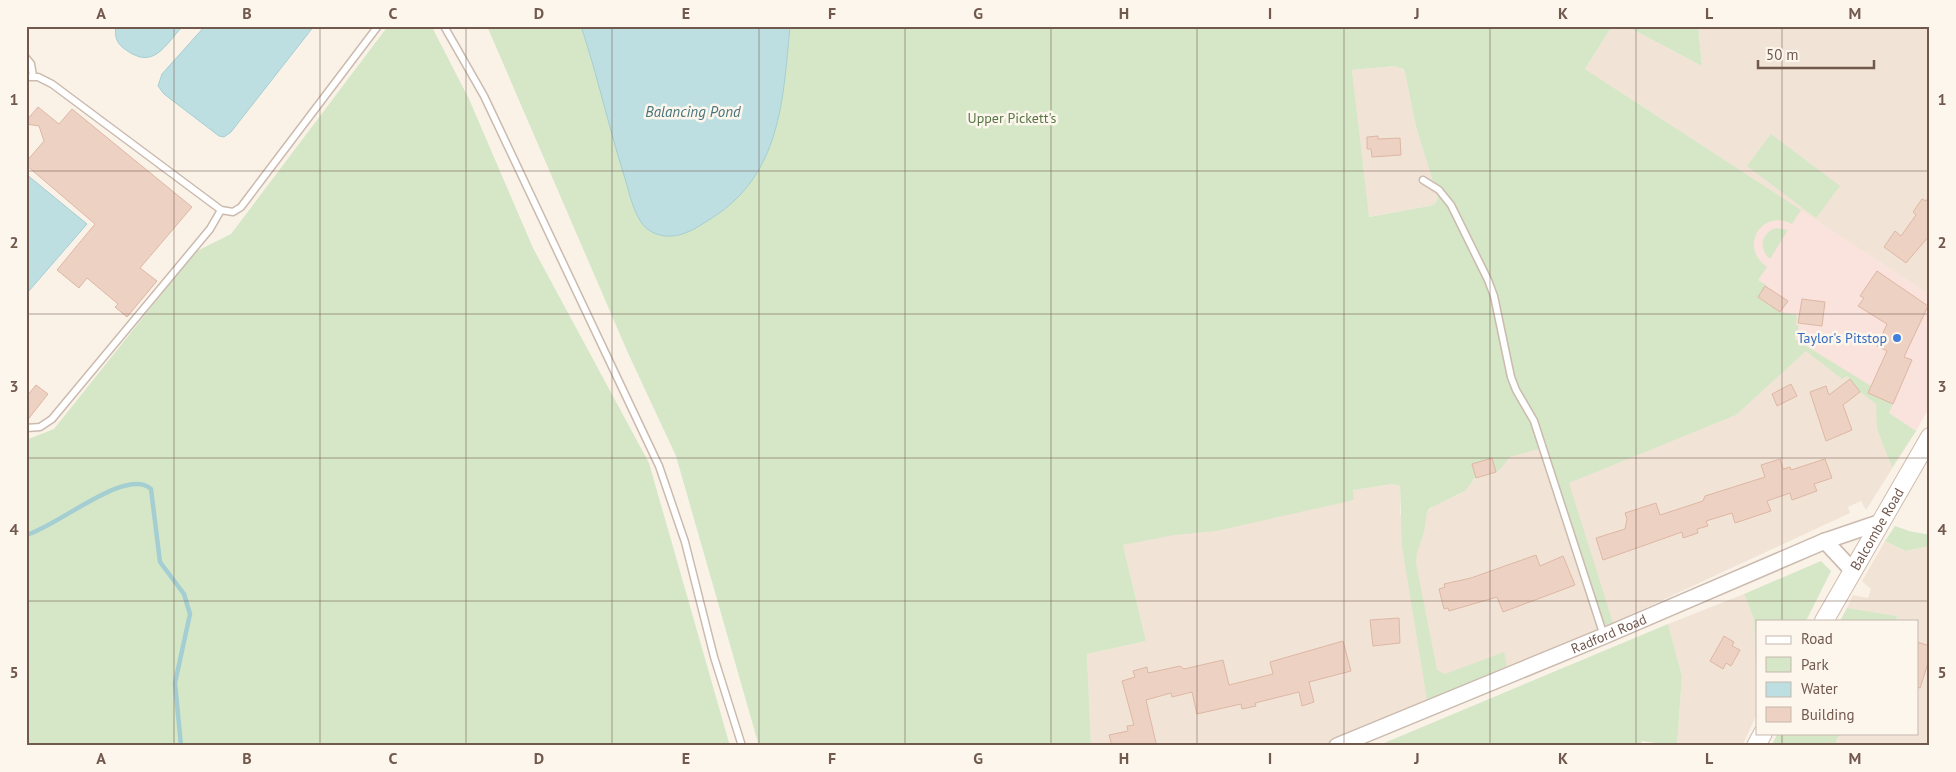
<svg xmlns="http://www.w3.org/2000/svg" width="1956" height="772" font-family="'PT Sans',sans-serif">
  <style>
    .residential { fill: #f1e4d6 }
    .commercial { fill: #f9e3dc }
    .green { fill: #d5e7c7; fill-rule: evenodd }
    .water { fill: #bedfe2; stroke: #a5ced3 }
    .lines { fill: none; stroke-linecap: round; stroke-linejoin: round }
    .stream { stroke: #a5ced3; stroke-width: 4.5 }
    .building { fill: #edd1c2; stroke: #deb7a4 }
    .service-casing { stroke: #cbbaae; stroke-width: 9 }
    .tertiary-casing { stroke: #cbbaae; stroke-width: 18 }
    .secondary-casing { stroke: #d0bcaf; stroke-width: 20 }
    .service { stroke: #fff; stroke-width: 6 }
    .tertiary { stroke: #fff; stroke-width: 15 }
    .secondary { stroke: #fff; stroke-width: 18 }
    .grid { fill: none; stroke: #72594e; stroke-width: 1; stroke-opacity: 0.55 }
    .shop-dot { fill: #3f7fe0; stroke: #fdf6ed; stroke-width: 2 }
    .labels { text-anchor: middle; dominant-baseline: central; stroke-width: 5; stroke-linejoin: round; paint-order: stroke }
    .park-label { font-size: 14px; fill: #577747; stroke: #fdf6ed }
    .shop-label { font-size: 14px; fill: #366cbe; stroke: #fdf6ed; text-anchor: end }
    .street-label { font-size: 14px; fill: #72594e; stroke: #fdf6ed }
    .water-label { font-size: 15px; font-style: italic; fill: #47767c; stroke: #fdf6ed }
    .neatline { fill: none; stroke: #72594e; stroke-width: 2 }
    .grid-label { font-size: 16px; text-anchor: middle; font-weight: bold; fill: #72594e }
  </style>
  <rect width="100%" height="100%" fill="#faf2e7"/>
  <path class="residential" d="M1612 26H1626L1702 66 1698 26H1930V295L1585 69Z
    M1395 66 1400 67 1405 73 1416 127 1438 198 1435 204 1429 206 1368 217 1352 70Z
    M1806 350 1847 376 1860 392 1916 431 1866 510 1861 501 1848 507 1850 513 1613 623 1345 734 1349 746H1091L1087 654 1146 641 1123 545 1352 490 1392 484 1400 486V515L1426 517 1427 512 1434 505 1460 494 1476 478 1499 471 1510 457 1546 446 1558 486 1736 415Z
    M1885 541 1905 551 1930 546V746H1834L1840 733H1917V621H1896L1897 616 1847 608 1853 595 1868 598 1871 589 1862 581Z
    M1744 594 1754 619 1757 714 1742 746H1677L1682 676 1668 624Z"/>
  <path class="commercial" d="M1746 174 1930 295V406L1916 431 1860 392 1847 376 1842 379 1740 291Z"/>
  <path class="green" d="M388 26H429L433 29 469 99 533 248 649 463 730 746H26V440L54 429 195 252 231 234Z
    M487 26H1612L1585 69 1801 210 1792 224C1762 208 1738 247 1767 267L1758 280 1766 285 1758 297 1780 312 1797 315 1796 325 1799 326 1795 339 1871 386 1869 393 1893 404 1889 413 1916 431 1892 467 1877 429 1876 404 1860 392 1847 376 1842 379 1806 351 1736 415 1569 483 1613 623 1604 626 1546 447 1510 457 1499 471 1475 478 1465 491 1430 508 1427 512 1424 532 1417 553 1416 563 1437 670 1445 674 1504 652 1507 666 1427 700 1402 546 1400 486 1392 484 1353 490 1354 500 1216 531 1174 535 1123 545 1146 641 1087 654 1091 746H759L676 456 628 353ZM1395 66 1403 69 1405 73 1416 127 1438 198 1435 204 1429 206 1369 217 1352 70Z
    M1626 26H1698L1702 66Z
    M1771 134 1840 186 1816 218 1747 166Z
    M1776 228 1788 230 1770 259C1758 248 1761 233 1776 228Z
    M1895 526 1909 531 1930 535V546L1905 551 1885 541Z
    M1821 561 1831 571 1806 621H1757V706L1754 619 1744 594Z
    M1847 608 1897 616 1896 621H1840Z
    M1668 624 1682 676 1677 746 1642 741 1640 746H1377Z
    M1778 733H1840L1834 746H1771Z"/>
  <path class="water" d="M116 26H183C164 46 154 70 126 50 117 44 114 37 116 26Z
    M205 26H314L231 132 224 137 219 136 164 94 158 86 162 74Z
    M581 26H790C783 100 781 174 712 218 703 223 695 230 685 233 671 239 651 237 641 222 632 209 628 187 623 172 608 124 597 74 581 26Z
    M26 174 87 224 28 292 26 291Z"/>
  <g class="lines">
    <path class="stream" d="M26 535C57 527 127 466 151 489L160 562 184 594 190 614 175 683 181 746"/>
  </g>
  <path class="building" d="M38 107 59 124 72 109 192 207 140 268 157 281 127 317 115 307 118 304 87 278 79 288 57 270 95 224 26 165V162L44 141 39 126 26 124V121Z
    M1378 136V139L1400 138 1401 155 1372 157 1371 149H1367V137Z
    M1930 195V235L1906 263 1884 247 1895 231 1901 236 1916 215 1913 212 1922 199 1926 201Z
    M1877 271 1928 306 1904 357 1912 360 1893 404 1868 393 1887 351 1877 346 1887 324 1858 306 1864 298 1860 296Z
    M1765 286 1788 301 1780 312 1758 297Z
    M1802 299 1825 302 1822 326 1798 323Z
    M1850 379 1860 392 1843 405 1852 430 1826 441 1810 392 1826 386 1829 395Z
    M1791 384 1797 396 1777 406 1772 394Z
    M36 385 48 394 26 422V397Z
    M1492 458 1496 472 1476 478 1472 464Z
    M1780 459 1783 469 1790 467 1791 470 1825 459 1832 478 1814 484 1817 491 1792 500 1790 493 1767 501 1771 511 1735 523 1732 513 1706 521 1708 526 1697 529 1698 533 1683 538 1682 532 1603 560 1596 538 1625 529 1627 519 1625 513 1656 503 1660 515 1703 501 1705 496 1765 477 1761 465Z
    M1536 555 1540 566 1563 556 1575 585 1503 612 1497 597 1449 611 1448 608 1444 609 1439 589 1445 587 1444 584 1471 578Z
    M1399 618 1400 643 1373 646 1370 620Z
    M1724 636 1734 642 1732 646 1740 650 1731 666 1726 663 1723 669 1710 661Z
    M1343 641 1351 671 1309 682 1314 702 1302 706 1299 692 1255 703 1256 706 1242 709 1241 704 1197 714 1192 692 1172 697 1171 693 1146 700 1156 743 1145 746H1112L1109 735 1128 731 1127 726 1134 725 1122 681 1135 677 1133 671 1147 667 1148 673 1180 666 1184 669 1223 660 1229 685 1273 674 1270 662Z
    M1917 642 1930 646V657L1920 688 1917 687Z"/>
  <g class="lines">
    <defs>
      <path id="service" d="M444 26 484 96 659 466 685 542 714 657 742 746
        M26 58 31 64 33 76
        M26 77H38L52 84 221 210 233 212 241 207 378 26
        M1423 180 1439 190 1451 205 1488 280 1494 296 1511 377 1516 390 1534 421 1604 636
        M26 428 40 427 52 419 210 229 221 210"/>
      <g id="tertiary">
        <path d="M1825 541 1852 570"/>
        <path id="s1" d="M1337 746 1604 636 1825 541 1881 522"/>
      </g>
      <g id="secondary">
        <path id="s2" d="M1824 621 1930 437"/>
        <path d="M1756 746 1763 733"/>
      </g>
    </defs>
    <use href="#service" class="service-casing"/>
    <use href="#tertiary" class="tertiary-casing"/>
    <use href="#secondary" class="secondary-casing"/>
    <use href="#service" class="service"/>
    <use href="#tertiary" class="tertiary"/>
    <use href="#secondary" class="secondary"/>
  </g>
  <path class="grid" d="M174 26V746M320 26V746M466 26V746M612 26V746M759 26V746M905 26V746M1051 26V746M1197 26V746M1344 26V746M1490 26V746M1636 26V746M1782 26V621M26 171H1930M26 314H1930M26 458H1930M26 601H1930M1782 733V746"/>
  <circle class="shop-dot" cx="1897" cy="338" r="5"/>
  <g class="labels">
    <g class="park-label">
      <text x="1012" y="118">Upper Pickett's</text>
    </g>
    <g class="shop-label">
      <text x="1887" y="338">Taylor's Pitstop</text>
    </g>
    <g class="street-label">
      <text stroke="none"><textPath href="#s2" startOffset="106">Balcombe Road</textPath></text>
      <text stroke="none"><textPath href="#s1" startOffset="294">Radford Road</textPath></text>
    </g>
    <g class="water-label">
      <text x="693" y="111">Balancing Pond</text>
    </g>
  </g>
  <rect width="1956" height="772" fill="none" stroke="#fdf6ed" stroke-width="55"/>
  <rect x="1756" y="620" width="162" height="115" fill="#fdf6ed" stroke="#c5b7ad"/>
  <rect x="1766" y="636" width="25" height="8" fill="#ffffff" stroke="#c5b7ad"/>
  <text x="1801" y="644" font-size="15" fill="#72594e">Road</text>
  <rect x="1766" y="657" width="25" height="15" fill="#d5e7c7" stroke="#c5b7ad"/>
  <text x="1801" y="670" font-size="15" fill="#72594e">Park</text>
  <rect x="1766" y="682" width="25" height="15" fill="#bedfe2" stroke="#c5b7ad"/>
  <text x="1801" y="694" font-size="15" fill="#72594e">Water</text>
  <rect x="1766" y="707" width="25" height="15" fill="#edd1c2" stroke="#c5b7ad"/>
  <text x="1801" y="720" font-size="15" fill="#72594e">Building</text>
  <path d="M1758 60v8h116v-8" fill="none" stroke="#72594e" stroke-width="2.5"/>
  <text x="1766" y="60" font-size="15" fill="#72594e" stroke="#fdf6ed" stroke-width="4" paint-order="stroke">50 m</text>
  <rect x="28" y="28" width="1900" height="716" class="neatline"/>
  <g class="grid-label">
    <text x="101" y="19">A</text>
    <text x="247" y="19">B</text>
    <text x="393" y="19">C</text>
    <text x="539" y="19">D</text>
    <text x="686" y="19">E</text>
    <text x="832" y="19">F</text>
    <text x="978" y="19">G</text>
    <text x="1124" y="19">H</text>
    <text x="1270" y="19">I</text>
    <text x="1417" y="19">J</text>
    <text x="1563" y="19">K</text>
    <text x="1709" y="19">L</text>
    <text x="1855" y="19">M</text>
    <text x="14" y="105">1</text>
    <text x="1942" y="105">1</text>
    <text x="14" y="248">2</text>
    <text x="1942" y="248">2</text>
    <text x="14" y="392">3</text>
    <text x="1942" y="392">3</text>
    <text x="14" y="535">4</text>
    <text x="1942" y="535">4</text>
    <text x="14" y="678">5</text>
    <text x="1942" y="678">5</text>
    <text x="101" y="764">A</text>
    <text x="247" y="764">B</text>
    <text x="393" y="764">C</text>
    <text x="539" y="764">D</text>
    <text x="686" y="764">E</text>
    <text x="832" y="764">F</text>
    <text x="978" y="764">G</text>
    <text x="1124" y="764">H</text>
    <text x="1270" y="764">I</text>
    <text x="1417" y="764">J</text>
    <text x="1563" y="764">K</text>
    <text x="1709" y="764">L</text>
    <text x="1855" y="764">M</text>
  </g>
</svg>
